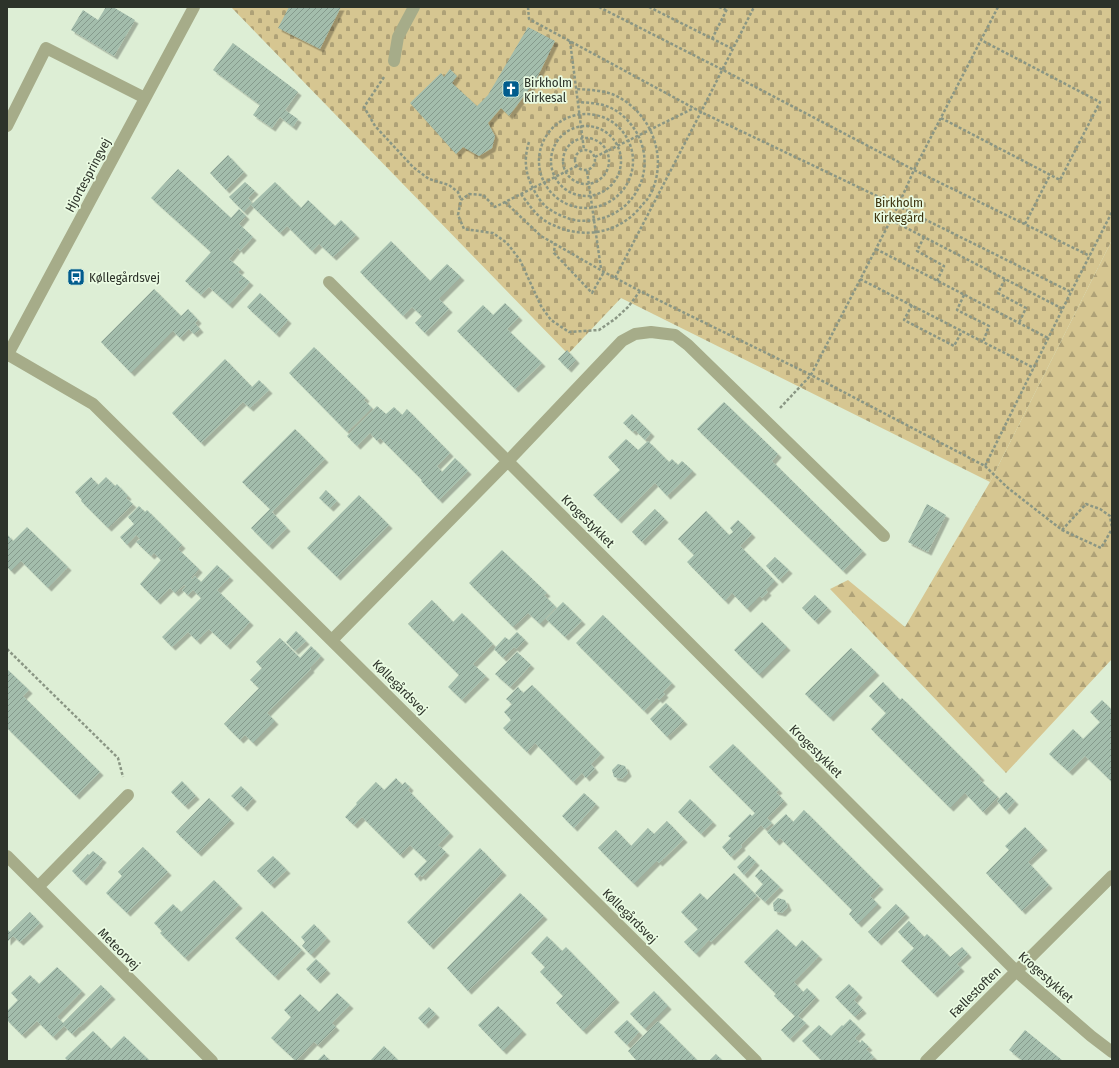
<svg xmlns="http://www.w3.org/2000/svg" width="1119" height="1068" font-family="'Fira Sans Condensed',sans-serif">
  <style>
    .forest { fill: url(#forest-firs) }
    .cemetery { fill: url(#cemetery-stones) }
    .building { fill: url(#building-hatch); filter: url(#shadow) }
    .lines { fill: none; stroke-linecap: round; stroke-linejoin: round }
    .path { stroke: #8a9684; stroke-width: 2.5; stroke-dasharray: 3 2; stroke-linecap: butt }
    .minor { stroke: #a6ac89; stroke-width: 12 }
    .labels { text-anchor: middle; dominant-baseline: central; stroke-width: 3.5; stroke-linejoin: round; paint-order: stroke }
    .poi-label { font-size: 13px; fill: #2d332a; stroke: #eafbe2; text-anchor: start }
    .street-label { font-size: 13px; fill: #2d332a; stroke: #eafbe2 }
    .park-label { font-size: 13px; fill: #3d330e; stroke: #eafbe2 }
  </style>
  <defs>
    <pattern id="forest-firs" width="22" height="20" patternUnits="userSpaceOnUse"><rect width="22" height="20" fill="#d6c691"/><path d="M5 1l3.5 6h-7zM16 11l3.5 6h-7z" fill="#aea177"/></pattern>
    <pattern id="cemetery-stones" width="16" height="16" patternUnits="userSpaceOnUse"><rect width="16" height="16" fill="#d6c691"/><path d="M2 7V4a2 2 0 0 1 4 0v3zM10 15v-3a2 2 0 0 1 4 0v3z" fill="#aea177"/></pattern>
    <pattern id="building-hatch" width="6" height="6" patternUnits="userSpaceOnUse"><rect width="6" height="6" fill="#a3bdac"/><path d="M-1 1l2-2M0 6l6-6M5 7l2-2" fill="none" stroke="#859a8c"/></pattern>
    <filter id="shadow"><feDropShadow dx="3.5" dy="3.5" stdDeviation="0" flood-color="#0004"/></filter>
  </defs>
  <rect width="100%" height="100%" fill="#ddeed5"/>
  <path class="forest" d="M1112 240V659L1006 773 830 589 848 580 905 627 990 482Z"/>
  <path class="cemetery" d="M231 7H1112V240L990 482 621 298 568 354Z"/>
  <path class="building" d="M106 7H113L135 20 114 56 71 30 83 10 98 20Z
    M289 7H341L320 49 278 28Z
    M528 27 555 41 536 80 509 116 501 108 488 123 495 136 492 148 479 156 463 147 456 154 410 103 441 73 444 77 450 69 457 76 452 83 477 106 488 95Z
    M233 43 298 92 285 110 298 119 293 127 280 117 272 128 253 115 260 105 213 70Z
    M228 155 244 172 226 190 210 173Z
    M178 169 231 218 239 209 246 216 239 224 253 237 240 251 238 248 229 259 241 269 238 272 250 282 229 305 209 287 201 295 185 281 211 252 151 198Z
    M245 182 255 191 248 198 252 203 244 212 229 197Z
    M275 182 301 208 308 200 335 226 341 220 356 235 333 257 319 244 312 251 287 226 280 233 251 205Z
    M391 241 430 281 447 264 461 277 439 299 449 309 425 333 415 323 422 316 412 307 403 316 360 272Z
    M154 289 181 316 188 309 198 320 195 323 200 329 194 334 189 329 180 338 173 331 131 373 101 342Z
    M260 293 288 320 276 334 247 307Z
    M505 303 519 317 507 329 542 363 515 389 457 331 483 305 493 315Z
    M314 347 366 398 364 400 372 408 347 432 289 373Z
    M567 350 576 360 568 369 558 359Z
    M225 359 252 387 259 380 269 390 250 408 243 402 201 443 172 413Z
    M724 402 778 454 772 461 863 551 843 571 697 429Z
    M377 406 386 414 394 407 402 415 407 409 450 453 437 466 442 472 455 458 468 471 439 500 421 481 422 480 380 438 377 441 370 433 357 446 347 436Z
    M632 414 651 433 645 440 635 430 633 432 623 423Z
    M295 429 325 459 272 512 287 528 269 546 251 528 270 509 242 482Z
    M626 439 638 450 648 441 669 462 672 459 678 465 682 461 693 471 667 496 655 483 618 520 593 495 620 470 608 457Z
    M91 477 98 485 106 477 115 486 117 484 128 496 126 498 133 504 108 528 81 501 82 500 75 492Z
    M326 490 337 501 330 508 319 498Z
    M359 495 389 525 337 577 307 548Z
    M927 504 946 515 928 552 908 542Z
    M139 506 145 512 147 510 182 545 178 549 199 569 191 578 192 579 195 576 201 582 217 565 230 577 217 590 250 622 227 646 209 629 197 641 188 632 172 647 162 637 201 598 193 590 188 595 182 590 186 586 184 585 175 593 170 588 157 601 140 584 161 560 154 553 151 556 136 542 140 539 136 535 127 545 120 537 134 524 128 517Z
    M655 509 665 519 642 542 632 532Z
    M706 511 729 535 733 532 730 528 738 520 752 534 740 546 775 581 766 590 768 592 762 598 760 596 747 609 732 593 725 601 687 562 694 555 678 539Z
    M27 527 68 567 48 588 21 561 11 571 7 567V534L13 541Z
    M502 550 547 593 544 595 556 607 540 624 528 613 513 627 469 583Z
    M775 557 789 570 779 580 766 566Z
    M815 595 828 608 815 621 802 608Z
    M432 600 453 622 462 613 493 644 473 664 486 676 462 700 448 687 459 675 408 624Z
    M563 602 582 621 565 637 546 619Z
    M603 615 672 683 663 692 665 694 659 700 657 698 644 711 576 643Z
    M762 622 787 647 759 675 734 650Z
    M296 631 306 641 295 651 286 642Z
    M517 632 525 640 516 649 514 647 503 658 494 649 505 637 509 640Z
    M280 638 300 658 311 646 321 656 310 668 311 669 267 713 275 721 253 743 245 735 240 740 224 724 259 688 250 680 262 668 256 662Z
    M851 648 876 672 830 718 805 694Z
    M517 652 531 665 510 687 495 674Z
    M7 669 29 690 23 696 100 772 76 796 7 728Z
    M883 682 900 700 902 698 981 777 979 779 998 797 983 812 965 793 950 808 871 729 886 713 869 696Z
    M532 685 601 754 591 764 595 769 586 778 582 773 573 782 535 743 527 752 503 728 511 720 504 712 512 704 506 699 518 687 523 693Z
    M1102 700 1112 710V782L1085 756 1069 772 1049 754 1073 729 1083 739 1100 722 1090 712Z
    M666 703 684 721 667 737 650 719Z
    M733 744 779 790 776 792 784 801 767 818 772 823 765 829 761 825 741 845 742 847 731 857 722 847 731 838 728 836 750 814 752 816 755 813 709 767Z
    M618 764 625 766 628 773 622 779 614 777 612 770Z
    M396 778 402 785 405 782 410 787 408 790 450 833 438 845 446 852 422 877 420 875 417 878 414 874 427 861 410 845 400 855 362 817 354 825 345 817 357 804 356 803 376 782 384 790Z
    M182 781 196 796 185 806 171 792Z
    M241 786 253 798 244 808 231 796Z
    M1006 792 1015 801 1006 811 997 801Z
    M584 793 596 804 574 828 562 816Z
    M209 798 231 820 198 853 176 832Z
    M690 799 713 822 701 834 678 812Z
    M804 810 880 886 870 896 878 904 858 924 849 914 852 910 780 838 776 842 767 832 786 814 793 822Z
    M667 821 684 839 659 863 657 861 634 884 598 848 616 830 631 846 648 828 654 834Z
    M1025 827 1044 847 1028 862 1049 885 1022 911 986 873 1009 850 1005 846Z
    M143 847 168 872 127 913 106 893 122 876 118 872Z
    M480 848 503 872 430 946 407 922Z
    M93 851 103 859 99 864V865L83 882 72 871 88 854 89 855Z
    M749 855 756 862 744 875 737 867Z
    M273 856 287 870 271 885 257 871Z
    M761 869 780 887 765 902 755 893 763 884 755 876Z
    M734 873 757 896 711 942 709 940 696 954 684 942 698 929 681 912 700 893 707 900Z
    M214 880 239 905 185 958 160 933 162 931 154 923 173 904 181 912Z
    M520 893 544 916 468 991 447 968Z
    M778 898 785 900 788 907 782 913 774 911 773 903Z
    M896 904 906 914 878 942 868 932Z
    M262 911 302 950 275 977 235 938Z
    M30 912 40 923 20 942 13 936 7 942V929L10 932Z
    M909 921 924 937 927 934 950 957 962 947 968 954 957 964 961 968 934 994 901 961 914 948 898 932Z
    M314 924 327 938 311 955 302 946 305 942 301 937Z
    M777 929 796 947 802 940 819 956 794 982 803 992 807 988 816 997 798 1016 806 1023 790 1039 781 1030 795 1016 774 996 776 994 744 962Z
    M547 936 562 951 566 947 616 999 583 1031 556 1003 563 996 540 972 545 967 531 953Z
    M316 959 327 970 317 980 306 969Z
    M57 967 82 991 57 1017 63 1023 101 985 112 996 80 1027H79L72 1034 64 1026 53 1037 37 1021 22 1035 7 1020V1011L18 1000 11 993 30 975 39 984Z
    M849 984 859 994 854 1000 863 1010 855 1017 835 997Z
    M654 991 668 1006 645 1029 630 1014Z
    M337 993 350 1005 332 1023 336 1027 318 1045 314 1042 296 1061 271 1038 291 1017 284 1010 300 994 319 1012Z
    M498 1006 523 1031 503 1051 478 1025Z
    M429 1007 436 1014 425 1025 418 1018Z
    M850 1019 862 1031 855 1038 860 1043 862 1040 869 1047 866 1049 874 1057 869 1061H822L802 1041 819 1025 831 1036 842 1025 843 1026Z
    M627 1020 639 1032 627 1045 614 1032Z
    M658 1021 698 1061H637L628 1051Z
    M1025 1030 1063 1061H1023L1009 1050Z
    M93 1031 111 1049 124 1036 150 1061H68L65 1058Z
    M384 1046 399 1061H370Z
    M324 1054 330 1061H317Z
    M716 1054 723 1061H709Z"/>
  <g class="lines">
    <path class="path" d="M528 7 529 19 701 112 898 206 1071 292
      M599 7 723 70 914 170 1090 256
      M649 7 733 49
      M719 7 726 10
      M712 39 728 7
      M570 41 584 150
      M384 77 364 107 375 126 413 167 429 179 449 185 458 192 461 200
      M539 161a47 47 0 1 1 94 0a47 47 0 1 1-94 0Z
      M941 118 1060 180 1100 102 981 40
      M551 161a35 35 0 1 1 70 0a35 35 0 1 1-70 0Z
      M563 161a23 23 0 1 1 46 0a23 23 0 1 1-46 0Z
      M529 142C522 164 527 181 540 200 547 210 559 215 570 219 581 222 593 221 603 218 642 206 657 160 633 127 628 120 621 113 613 109 602 103 590 103 578 102
      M575 160a10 10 0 1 1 20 0a10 10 0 1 1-20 0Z
      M595 157 694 108
      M577 166 495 207 483 195 469 194 461 200 458 215 464 229 493 233 507 243 520 260 541 306 551 320 569 332 599 330 615 319 628 307 640 291
      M587 171 601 269
      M521 194C530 206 538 219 553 225 584 240 621 233 642 205 645 202 648 199 650 195 668 161 654 117 620 98 607 90 591 90 576 89
      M505 202 541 236 604 272 640 291 811 375 985 466 1071 292 1112 212
      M891 220 1063 309
      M1025 224 1050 175
      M924 237 917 251 944 266 937 281
      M555 243 554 253 592 293 604 272
      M876 249 1048 338
      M615 278 701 112 754 7
      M860 279 1034 368
      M1005 279 998 293 1026 308 1019 323
      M964 295 957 310 989 326 983 342
      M912 305 904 320 954 346 962 331
      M780 408 811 375 898 206 914 170 998 7
      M985 466 1008 488 1062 530 1101 548 1112 529
      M1062 530 1086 504 1100 509 1110 516 1112 528
      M7 649 118 758 123 777"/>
    <path class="minor" d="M394 61 398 37 414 7
      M7 126 46 48 145 98
      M329 282 1016 971 1091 1036 1112 1052
      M7 354 93 404 756 1061
      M7 356 194 7
      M332 640 508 461 622 341 635 334 651 332 675 335 688 345 884 536
      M7 856 212 1061
      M38 887 128 795
      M926 1061 1112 876"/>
  </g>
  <defs>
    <symbol id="church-square" viewBox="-11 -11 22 22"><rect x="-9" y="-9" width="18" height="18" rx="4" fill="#015c8d" stroke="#eafbe2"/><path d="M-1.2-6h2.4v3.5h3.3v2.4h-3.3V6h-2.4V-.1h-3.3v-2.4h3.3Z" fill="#fff"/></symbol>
    <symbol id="bus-square" viewBox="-11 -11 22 22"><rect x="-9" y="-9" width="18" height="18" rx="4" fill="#015c8d" stroke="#eafbe2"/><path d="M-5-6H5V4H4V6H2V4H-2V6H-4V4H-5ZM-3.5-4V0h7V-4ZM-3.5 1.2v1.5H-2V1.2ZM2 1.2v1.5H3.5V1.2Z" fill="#fff"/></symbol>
  </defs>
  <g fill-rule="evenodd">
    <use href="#church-square" x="501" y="79" width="20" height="20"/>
    <use href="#bus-square" x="66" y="267" width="20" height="20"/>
  </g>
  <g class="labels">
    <g class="poi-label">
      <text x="524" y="82">Birkholm<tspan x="524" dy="15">Kirkesal</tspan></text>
      <text x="89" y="277">Køllegårdsvej</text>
    </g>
    <g class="street-label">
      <text transform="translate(88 175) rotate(-62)">Hjortespringvej</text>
      <text transform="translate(588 521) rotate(45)">Krogestykket</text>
      <text transform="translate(400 687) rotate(45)">Køllegårdsvej</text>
      <text transform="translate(816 751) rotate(45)">Krogestykket</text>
      <text transform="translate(630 916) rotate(45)">Køllegårdsvej</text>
      <text transform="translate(119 949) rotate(45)">Meteorvej</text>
      <text transform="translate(1046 977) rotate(42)">Krogestykket</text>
      <text transform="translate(975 992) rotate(-45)">Fællestoften</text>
    </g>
    <g class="park-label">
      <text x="899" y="202">Birkholm<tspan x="899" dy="15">Kirkegård</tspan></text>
    </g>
  </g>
  <rect width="1119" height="1068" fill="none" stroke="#2d332a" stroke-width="16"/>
</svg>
